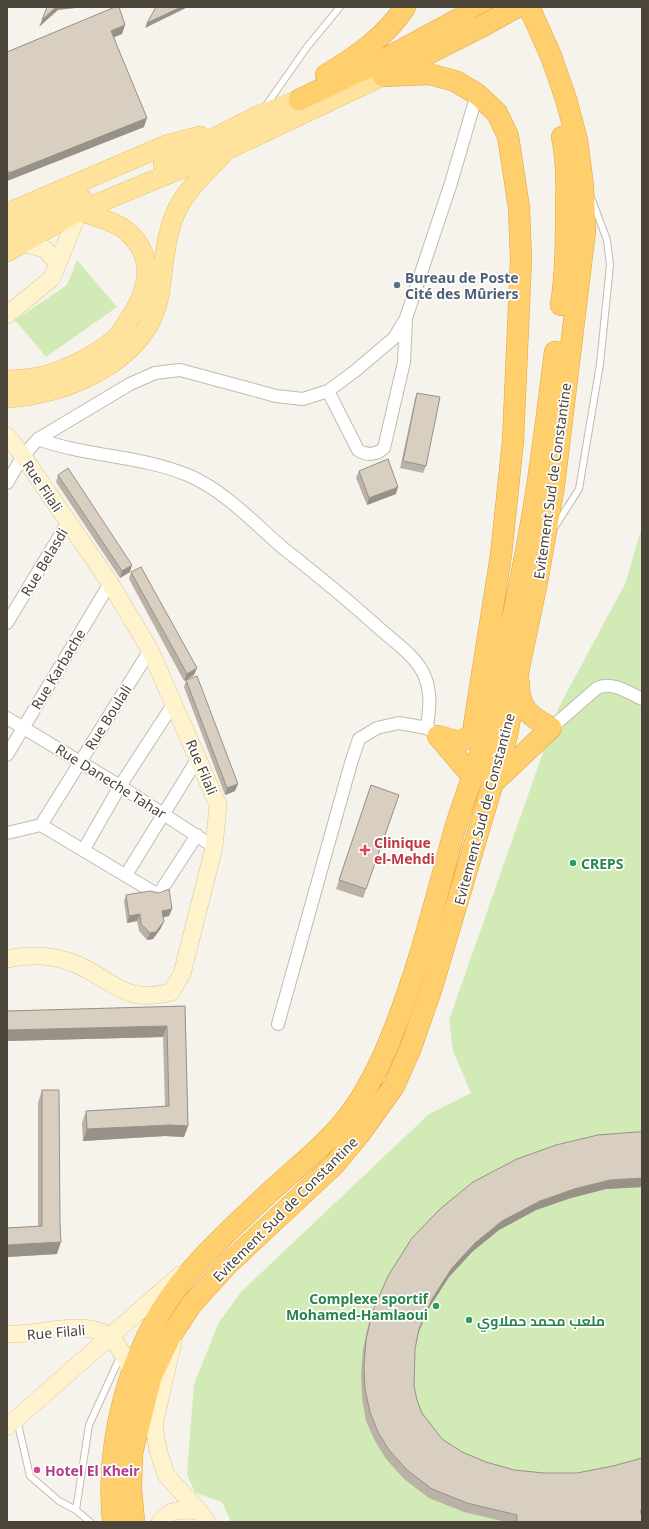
<svg xmlns="http://www.w3.org/2000/svg" width="649" height="1529" font-family="'Noto Sans',Cairo,sans-serif">
  <style>
    .green { fill: #d2eab5 }
    .lines { fill: none; stroke-linecap: round; stroke-linejoin: round }
    .lane-casing { stroke: #c2bbae; stroke-width: 8 }
    .street-casing { stroke: #c2bbae; stroke-width: 14 }
    .secondary-casing { stroke: #d6c79b; stroke-width: 18 }
    .primary-casing { stroke: #e6c16a; stroke-width: 20 }
    .highway-casing { stroke: #e0a43c; stroke-width: 22 }
    .lane { stroke: #fff; stroke-width: 6 }
    .street { stroke: #fff; stroke-width: 12 }
    .secondary { stroke: #fff3cd; stroke-width: 17 }
    .primary { stroke: #ffe39c; stroke-width: 19 }
    .highway { stroke: #ffcf6e; stroke-width: 21 }
    .highway-bridge-casing { stroke: #e0a43c; stroke-width: 22; stroke-linecap: butt }
    .highway-bridge { stroke: #ffcf6e; stroke-width: 21 }
    .wall { fill: #bab2a6 }
    .shaded-wall { fill: #979187 }
    .building { fill: #d8cfc1; stroke: #979187 }
    .service-dot { fill: #5c6f8a; stroke: #fff; stroke-width: 1.5 }
    .health-dot { fill: #e0444e; stroke: #fff; stroke-width: 1.5 }
    .leisure-dot { fill: #2e9e5b; stroke: #fff; stroke-width: 1.5 }
    .hotel-dot { fill: #d1479c; stroke: #fff; stroke-width: 1.5 }
    .labels { text-anchor: middle; dominant-baseline: central; stroke-width: 3.5; stroke-linejoin: round; paint-order: stroke }
    .service-label { font-size: 14px; font-weight: bold; fill: #4e5e75; stroke: #fff; text-anchor: start }
    .street-label { font-size: 14px; fill: #4b4439; stroke: #fff }
    .health-label { font-size: 14px; font-weight: bold; fill: #be3a42; stroke: #fff; text-anchor: start }
    .leisure-label { font-size: 14px; font-weight: bold; fill: #27864d; stroke: #fff; text-anchor: start }
    .hotel-label { font-size: 14px; font-weight: bold; fill: #b23c85; stroke: #fff; text-anchor: start }
  </style>
  <rect width="100%" height="100%" fill="#f6f3ec"/>
  <path class="green" d="M77 260 117 307 46 357 15 320 67 285Z
    M642 526V1522H231L222 1502 195 1493 187 1474 194 1384 219 1322 242 1291 429 1114 471 1093 453 1051 449 1020 559 707 626 582Z"/>
  <g class="lines">
    <defs>
      <path id="lane" d="M265 107 307 47 340 7
        M554 528 579 489 600 364 610 265 607 240 592 200
        M17 1420 30 1476 59 1501 76 1510
        M90 1522 76 1510 89 1425 121 1355"/>
      <path id="street" d="M328 391 358 450C367 456 376 455 384 448L404 362 406 319
        M38 439C87 457 141 455 190 476 226 492 254 523 283 548 316 574 349 601 380 629 396 643 418 658 425 677 432 694 429 711 427 728
        M7 483 23 456 38 439 130 384 155 373 180 370 276 396 303 399 328 391 355 371 394 338 406 318 451 183 477 94
        M7 623 68 522
        M7 718 120 786 214 847
        M551 728 597 688C612 681 628 692 642 699
        M7 755 110 583
        M41 825 150 650
        M7 833 41 825 155 893 160 892 197 835
        M84 849 120 786 174 703
        M126 875 198 758
        M278 1024 351 763 359 739 377 728 399 723 427 728 433 732"/>
      <path id="secondary" d="M24 243 45 249 58 264
        M7 315 52 278 79 211
        M7 436 23 456 110 583 150 650 218 805 214 847 182 974 171 992C122 1005 114 979 73 963 53 955 28 954 7 959
        M7 1334C38 1336 83 1318 109 1336 117 1341 127 1363 133 1372
        M173 1342 154 1425 158 1450 166 1475 199 1511 207 1522
        M7 1427 180 1275
        M160 1522C171 1507 183 1510 199 1511"/>
      <path id="primary" d="M163 164 259 115 299 100
        M7 213 166 145 200 136
        M7 233 44 214 82 198
        M7 252 79 211 227 150 383 76
        M7 380C28 379 47 377 66 368 83 361 104 349 118 336 122 331 126 324 130 318 150 288 156 254 124 229 112 220 93 216 79 211
        M7 398C65 395 146 362 159 297 164 269 164 241 175 214 185 191 205 173 222 155"/>
      <path id="highway" d="M390 73 479 28
        M326 75C355 57 386 37 405 7
        M383 76 429 74 455 81 477 94 497 113 508 136 519 208 521 259 513 441 501 555 474 725
        M299 100 385 59 481 7
        M561 305C566 273 566 239 566 207 567 184 567 159 562 137
        M438 736 467 770
        M438 736 460 742 473 734
        M493 783 551 728C531 717 518 708 519 684
        M113 1522C105 1441 129 1350 179 1285 206 1251 239 1221 270 1192 290 1173 313 1156 332 1135 354 1113 371 1083 384 1054 415 983 434 906 454 832 463 801 476 771 484 740 503 665 520 588 533 512 542 459 548 405 555 352
        M134 1522 131 1489 132 1453 151 1377 170 1337 191 1305 228 1264 334 1165 359 1135 394 1086 410 1050 432 987 507 735 520 663 537 582 554 486 585 231 583 186 577 140 566 99 551 56 529 7"/>
    </defs>
    <use href="#lane" class="lane-casing"/>
    <use href="#street" class="street-casing"/>
    <use href="#secondary" class="secondary-casing"/>
    <use href="#primary" class="primary-casing"/>
    <use href="#highway" class="highway-casing"/>
    <use href="#lane" class="lane"/>
    <use href="#street" class="street"/>
    <use href="#secondary" class="secondary"/>
    <use href="#primary" class="primary"/>
    <use href="#highway" class="highway"/>
    <defs>
      <path id="highway-bridge" d="M479 28 517 7"/>
    </defs>
    <use href="#highway-bridge" class="highway-bridge-casing"/>
    <use href="#highway-bridge" class="highway-bridge"/>
  </g>
  <path class="wall" d="M125 25 122 34 114 37 144 127 7 181V52Z
    M417 393 426 466 423 473 400 468 415 399Z
    M359 471 396 494 367 505 356 478Z
    M58 475 130 572 120 578 56 482Z
    M131 572 194 675 184 681 129 579Z
    M186 680 235 791 225 795 184 687Z
    M371 785 399 795 363 898 336 889Z
    M126 895 172 909 169 916 163 917 164 921 161 928 153 939 147 940 139 931 137 921 127 923 124 901Z
    M185 1006 188 1126 184 1137 165 1136 83 1141 82 1123 86 1111 165 1107 163 1037 7 1041V1011Z
    M42 1090 57 1254 7 1257V1228L38 1226V1103Z
    M642 1132V1187L606 1189 571 1198 536 1210 499 1230 472 1252 449 1277 429 1308 419 1332 415 1349 414 1386 417 1400 422 1413 442 1439 462 1452 486 1462 642 1522H506L464 1512 429 1498 404 1479 386 1459 375 1441 366 1421 362 1398 361 1375 363 1349 369 1322 372 1313Z"/>
  <path class="shaded-wall" d="M56 7H85L58 10 39 27 42 20Z
    M181 7H188L145 28 147 23Z
    M125 25 122 34 108 40 111 31Z
    M147 118 144 127 7 181V178L9 173Z
    M398 487 396 494 367 505 369 498Z
    M132 565 130 572 120 578 122 571Z
    M197 668 194 675 184 681 187 674Z
    M238 784 235 791 225 795 227 788Z
    M172 909 169 916 159 918 162 911Z
    M140 914 137 921 127 923 129 916Z
    M164 921 161 928 153 939 147 940 150 933Z
    M167 1026 163 1037 7 1041V1030Z
    M170 1125 188 1126 184 1137 165 1136 83 1141 87 1129Z
    M642 1178V1187L606 1189 571 1198 536 1210 499 1230 472 1252 449 1277 429 1308 416 1338 432 1299 452 1268 475 1243 502 1221 540 1201 574 1189 610 1180Z
    M61 1242 57 1254 7 1257V1245Z"/>
  <path class="building" d="M47 7H56L42 20Z
    M115 7H119L125 25 111 31 147 118 9 173 7 169V52Z
    M156 7H181L147 23Z
    M417 393 440 397 426 466 403 461Z
    M388 459 398 487 369 498 359 471Z
    M68 468 132 565 122 571 58 475Z
    M141 567 197 668 187 674 131 572Z
    M197 676 238 784 227 788 186 680Z
    M371 785 399 795 366 889 339 880Z
    M169 889 172 909 162 911 164 921 156 932 150 933 141 924 140 914 129 916 126 895 150 891 159 893Z
    M185 1006 188 1126 170 1125 87 1129 86 1111 169 1106 167 1026 7 1030V1011Z
    M42 1090H59L60 1225 61 1242 7 1245V1228L42 1226Z
    M636 1132H642V1178L610 1180 574 1189 540 1201 502 1221 475 1243 452 1268 432 1299 419 1329 415 1349 414 1386 417 1400 422 1413 442 1439 462 1452 486 1462 514 1470 544 1473H577L613 1466 642 1458V1510L640 1511 642 1515V1522H517V1515L467 1503 432 1489 407 1470 389 1450 378 1432 370 1412 365 1389 364 1365 366 1340 372 1313 388 1276 412 1238 440 1209 473 1182 517 1159 556 1145 598 1135Z"/>
  <circle class="service-dot" cx="397" cy="285" r="4"/>
  <path class="health-dot" d="M363 844h4v4h4v4h-4v4h-4v-4h-4v-4h4z"/>
  <g class="leisure-dot">
    <circle cx="573" cy="863" r="4"/>
    <circle cx="436" cy="1306" r="4"/>
    <circle cx="469" cy="1320" r="4"/>
  </g>
  <circle class="hotel-dot" cx="37" cy="1470" r="4"/>
  <g class="labels">
    <g class="service-label">
      <text x="405" y="277">Bureau de Poste<tspan x="405" dy="16">Cité des Mûriers</tspan></text>
    </g>
    <g class="street-label">
      <text transform="translate(552 481) rotate(-82)">Evitement Sud de Constantine</text>
      <text transform="translate(43 486) rotate(56)">Rue Filali</text>
      <text transform="translate(44 562) rotate(-59)">Rue Belasdi</text>
      <text transform="translate(58 669) rotate(-59)">Rue Karbache</text>
      <text transform="translate(108 717) rotate(-58)">Rue Boulali</text>
      <text transform="translate(202 767) rotate(67)">Rue Filali</text>
      <text transform="translate(111 781) rotate(32)">Rue Daneche Tahar</text>
      <text transform="translate(484 809) rotate(-75)">Evitement Sud de Constantine</text>
      <text transform="translate(285 1209) rotate(-45)">Evitement Sud de Constantine</text>
      <text transform="translate(56 1332) rotate(-5)">Rue Filali</text>
    </g>
    <g class="health-label">
      <text x="374" y="842">Clinique<tspan x="374" dy="16">el-Mehdi</tspan></text>
    </g>
    <g class="leisure-label">
      <text x="581" y="863">CREPS</text>
      <text x="428" y="1298" text-anchor="end">Complexe sportif<tspan x="428" dy="16">Mohamed-Hamlaoui</tspan></text>
      <text x="477" y="1320">ملعب محمد حملاوي</text>
    </g>
    <g class="hotel-label">
      <text x="45" y="1470">Hotel El Kheir</text>
    </g>
  </g>
  <rect width="649" height="1529" fill="none" stroke="#4b4439" stroke-width="16"/>
</svg>
